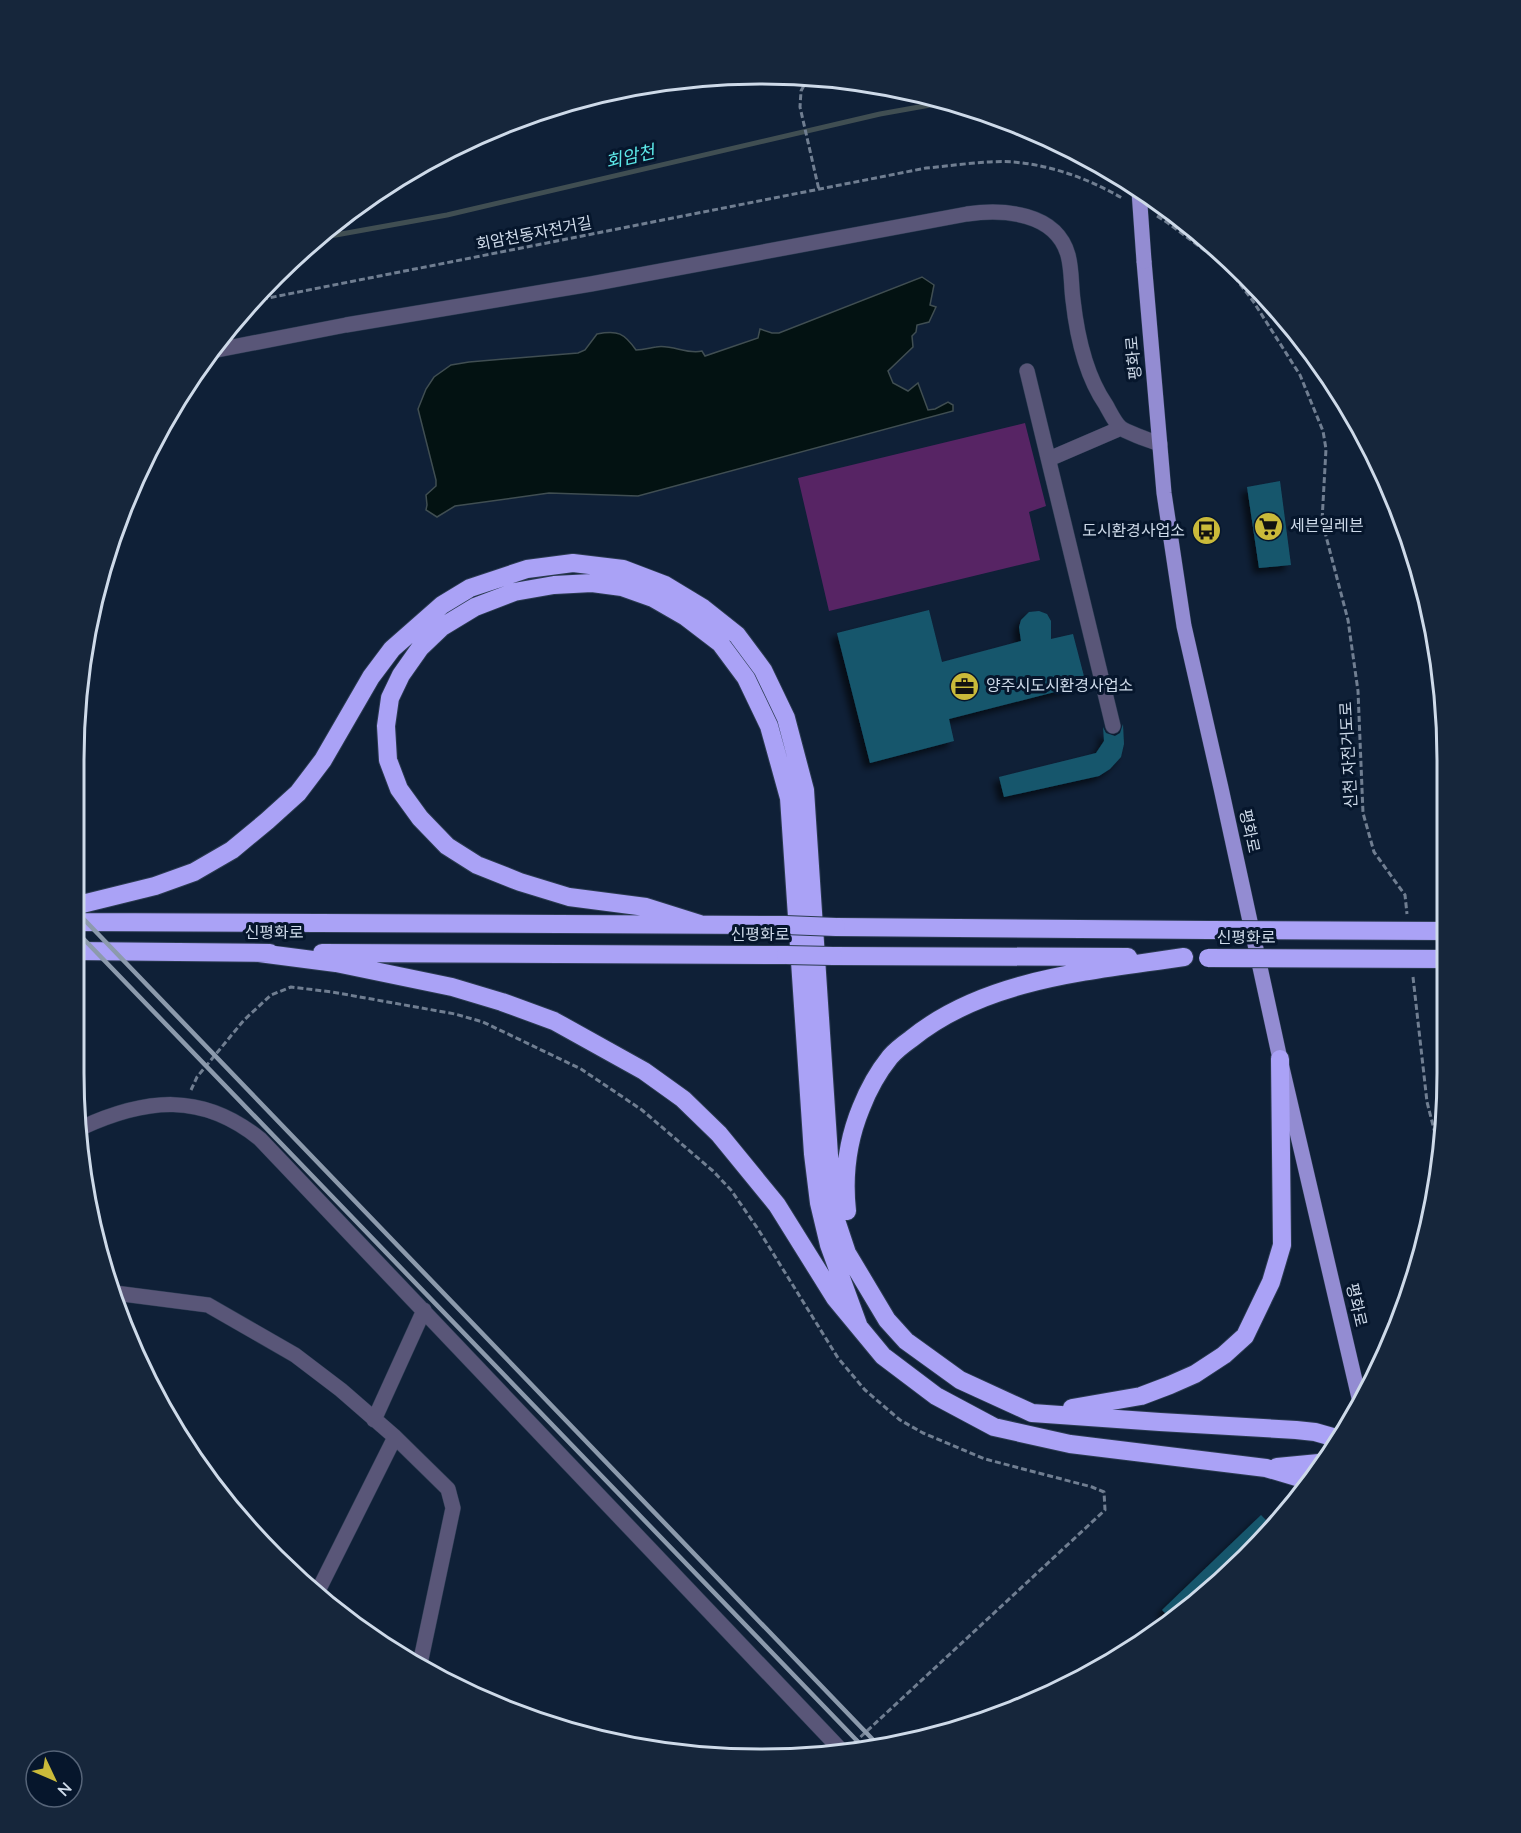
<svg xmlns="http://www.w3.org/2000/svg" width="1521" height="1833" font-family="'Nunito Sans','Noto Sans KR',sans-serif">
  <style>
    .green { fill: #572464 }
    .water { fill: #031212; stroke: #404e52; stroke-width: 1.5 }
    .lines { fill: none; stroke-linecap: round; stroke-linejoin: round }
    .stream { stroke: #404e52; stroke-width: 5 }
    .building { fill: #17566c; filter: url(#shadow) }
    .minor-casing { stroke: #2a3a50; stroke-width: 16 }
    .major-casing { stroke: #2a3a50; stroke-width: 16 }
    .highway-casing { stroke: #2a3a50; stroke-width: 20 }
    .path { stroke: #707e91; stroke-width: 3; stroke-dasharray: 6 3; stroke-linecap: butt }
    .minor { stroke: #595678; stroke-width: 15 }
    .major { stroke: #938cd2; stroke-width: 15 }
    .highway { stroke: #aaa2f6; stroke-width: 18 }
    .rail { stroke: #8c9aac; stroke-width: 4.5 }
    .major-bridge-casing { stroke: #2a3a50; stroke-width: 16; stroke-linecap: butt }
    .highway-bridge-casing { stroke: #2a3a50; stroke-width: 20; stroke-linecap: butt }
    .major-bridge { stroke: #938cd2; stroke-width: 15 }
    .highway-bridge { stroke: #aaa2f6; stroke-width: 18 }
    .labels { text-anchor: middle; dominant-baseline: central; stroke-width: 6; stroke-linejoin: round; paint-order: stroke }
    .street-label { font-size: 16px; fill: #cedae9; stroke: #06162c }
    .poi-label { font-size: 16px; fill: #cedae9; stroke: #06162c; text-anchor: start }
    .water-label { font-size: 18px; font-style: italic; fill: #5ce8e8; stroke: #06162c }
    .rim { fill: none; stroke: #cedae9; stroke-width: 3 }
  </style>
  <defs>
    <filter id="shadow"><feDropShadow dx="-5.5" dy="5.5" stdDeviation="3" flood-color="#0009"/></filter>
  </defs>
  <rect width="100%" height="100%" fill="#0f2037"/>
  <path class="green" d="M1025 423 1046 506 1029 512 1040 560 829 611 798 478Z"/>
  <path class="water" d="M922 277 934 285 930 305 936 307 929 322 917 325 916 332 912 336 913 347 888 371 893 383 908 391 918 383 928 410 935 409 948 402 953 405V411L638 496 549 493 455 506 437 517 426 510 427 505 426 495 436 486V480L418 409 426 389 434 377 451 365 469 362 578 353 585 350 597 334C618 330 624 333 636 350 644 350 649 348 656 347 672 344 687 355 702 351L705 356 758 338 760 329 772 333H779Z
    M1441 685 1446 716V810C1440 770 1435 726 1441 685Z"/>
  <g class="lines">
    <path class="stream" d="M319 238 447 215 880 114 947 102"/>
  </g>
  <path class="building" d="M1280 481 1291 565 1259 568 1247 487Z
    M929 610 942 662 1021 641 1019 627 1021 620 1029 612 1039 611 1047 614 1051 621V639L1073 634 1086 684 949 719 954 741 870 763 837 633Z
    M1123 724 1124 744 1121 757 1110 769 1099 776 1004 797 999 777 1096 753 1104 741 1103 727 1106 733 1115 736 1120 733Z
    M1261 1515 1274 1528 1173 1621 1162 1610Z"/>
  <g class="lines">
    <defs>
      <path id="minor" d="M212 351 346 325 591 284 967 214C1003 209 1056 212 1068 255 1072 270 1071 285 1073 300 1077 336 1086 376 1106 405 1110 412 1115 423 1121 428 1130 434 1149 440 1160 444
        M1027 371 1113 726
        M1049 459 1121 428
        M81 1128C146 1098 202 1092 260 1139L841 1750
        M115 1293 208 1305 295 1355 341 1390 395 1437 448 1489 453 1508 420 1664
        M374 1420 424 1310
        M317 1593 395 1437"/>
      <path id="major" d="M1144 261 1164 493 1184 626 1221 788 1280 1059 1360 1402"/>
      <path id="highway" d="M74 906 155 886 194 872 232 850 267 821 298 793 323 760 371 677 392 649 442 605 470 588 527 569 573 563 623 569 665 585 703 608 737 635 763 670 786 718 805 790 829 1155 836 1220 847 1253 887 1320 906 1341 960 1380 1032 1413 1160 1422 1296 1430 1315 1432 1336 1438
        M74 922 785 925
        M700 924 646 907 569 897 520 882 477 865 447 846 420 818 399 789 388 760 386 726 390 698 401 675 420 648 442 627 475 607 514 592 554 585 592 583 622 587 653 598 686 617 720 643 746 678 769 726 789 798 813 1154 819 1203 829 1245 859 1327
        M836 927 1209 930
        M74 951 270 953
        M259 953 336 963 452 987 502 1002 554 1021 644 1071 683 1099 719 1134 777 1205 835 1298 883 1356 936 1396 994 1427 1070 1444 1266 1468 1307 1480
        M322 953 786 955
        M833 956 1128 957
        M847 1211C843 1174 847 1142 861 1108 868 1090 878 1072 890 1057 896 1050 904 1044 911 1039 986 978 1092 971 1184 957
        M1072 1408 1141 1396 1170 1385 1195 1374 1224 1355 1245 1336 1271 1282 1282 1245 1280 1059
        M1277 1467 1319 1463"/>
    </defs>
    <use href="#minor" class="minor-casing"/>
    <use href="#major" class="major-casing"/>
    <use href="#highway" class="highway-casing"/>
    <path class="path" d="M808 78 801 91 800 107 819 190
      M1157 216 1168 223 1227 267 1253 301 1300 375 1323 431 1326 449 1322 521 1348 620 1358 691 1363 813 1374 852 1405 895 1407 914
      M253 301 926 168C951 166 988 160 1013 162 1051 165 1089 179 1122 198
      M1413 977 1427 1102 1440 1153
      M191 1090 197 1077 244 1020 271 995 291 987 332 992 455 1014 483 1022 581 1069 642 1110 713 1171 731 1190 758 1229 838 1358 865 1390 900 1420 923 1433 985 1459 1092 1487 1104 1492 1105 1510 854 1743"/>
    <use href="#minor" class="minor"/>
    <use href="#major" class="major"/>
    <use href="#highway" class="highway"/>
    <path class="rail" d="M74 909 880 1747
      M74 929 864 1748"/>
    <defs>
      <path id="major-bridge" d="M1139 191 1144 261"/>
      <path id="highway-bridge" d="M785 925 836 927
        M1209 930 1446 931
        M786 955 833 956
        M1208 958 1446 959"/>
    </defs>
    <use href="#major-bridge" class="major-bridge-casing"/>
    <use href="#highway-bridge" class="highway-bridge-casing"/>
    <use href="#major-bridge" class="major-bridge"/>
    <use href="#highway-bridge" class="highway-bridge"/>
  </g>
  <defs>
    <symbol id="supermarket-disc" viewBox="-11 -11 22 22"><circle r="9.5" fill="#caba3a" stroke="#06162c"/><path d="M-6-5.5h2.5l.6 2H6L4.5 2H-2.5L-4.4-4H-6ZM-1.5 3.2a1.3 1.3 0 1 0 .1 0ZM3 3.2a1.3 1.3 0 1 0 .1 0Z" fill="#111"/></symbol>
    <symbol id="bus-disc" viewBox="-11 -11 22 22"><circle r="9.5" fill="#caba3a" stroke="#06162c"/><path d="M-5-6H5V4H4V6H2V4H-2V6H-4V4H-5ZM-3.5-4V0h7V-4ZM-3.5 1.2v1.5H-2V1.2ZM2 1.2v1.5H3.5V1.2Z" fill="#111"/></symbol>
    <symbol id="office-disc" viewBox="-11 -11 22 22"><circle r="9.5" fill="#caba3a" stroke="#06162c"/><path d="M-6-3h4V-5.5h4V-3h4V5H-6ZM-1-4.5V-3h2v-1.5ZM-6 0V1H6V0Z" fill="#111"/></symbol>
  </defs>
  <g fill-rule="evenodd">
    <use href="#supermarket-disc" x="1252" y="510" width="33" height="33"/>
    <use href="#bus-disc" x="1190" y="514" width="33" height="33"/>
    <use href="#office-disc" x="948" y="670" width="33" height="33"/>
  </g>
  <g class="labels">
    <g class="street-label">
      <text transform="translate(534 234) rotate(-11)">회암천동자전거길</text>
      <text transform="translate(1134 358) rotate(-95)">평화로</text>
      <text transform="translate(1349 755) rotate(-93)">신천 자전거도로</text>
      <text transform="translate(1249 831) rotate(78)">평화로</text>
      <text x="274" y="933">신평화로</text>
      <text x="760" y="935">신평화로</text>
      <text x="1246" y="938">신평화로</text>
      <text transform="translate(1356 1305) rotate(77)">평화로</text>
    </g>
    <g class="poi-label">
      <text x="1290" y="526">세븐일레븐</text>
      <text x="1185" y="531" text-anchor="end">도시환경사업소</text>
      <text x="986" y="686">양주시도시환경사업소</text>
    </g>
    <g class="water-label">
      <text transform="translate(630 157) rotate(-13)">회암천</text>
    </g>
  </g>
  <path d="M0 0H1521V1833H0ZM760 84H761A676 676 0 0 1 1437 760V1073A676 676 0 0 1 761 1749H760A676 676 0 0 1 84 1073V760A676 676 0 0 1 760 84Z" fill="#16263b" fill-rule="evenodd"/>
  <path class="rim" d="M760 84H761A676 676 0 0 1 1437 760V1073A676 676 0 0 1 761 1749H760A676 676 0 0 1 84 1073V760A676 676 0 0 1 760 84Z"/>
  <g transform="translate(54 1779) rotate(134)"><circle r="28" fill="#06162c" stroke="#566478" stroke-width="1.5"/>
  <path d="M0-4.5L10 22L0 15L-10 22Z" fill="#caba3a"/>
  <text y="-9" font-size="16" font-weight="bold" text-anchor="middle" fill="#cedae9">N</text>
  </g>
</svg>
